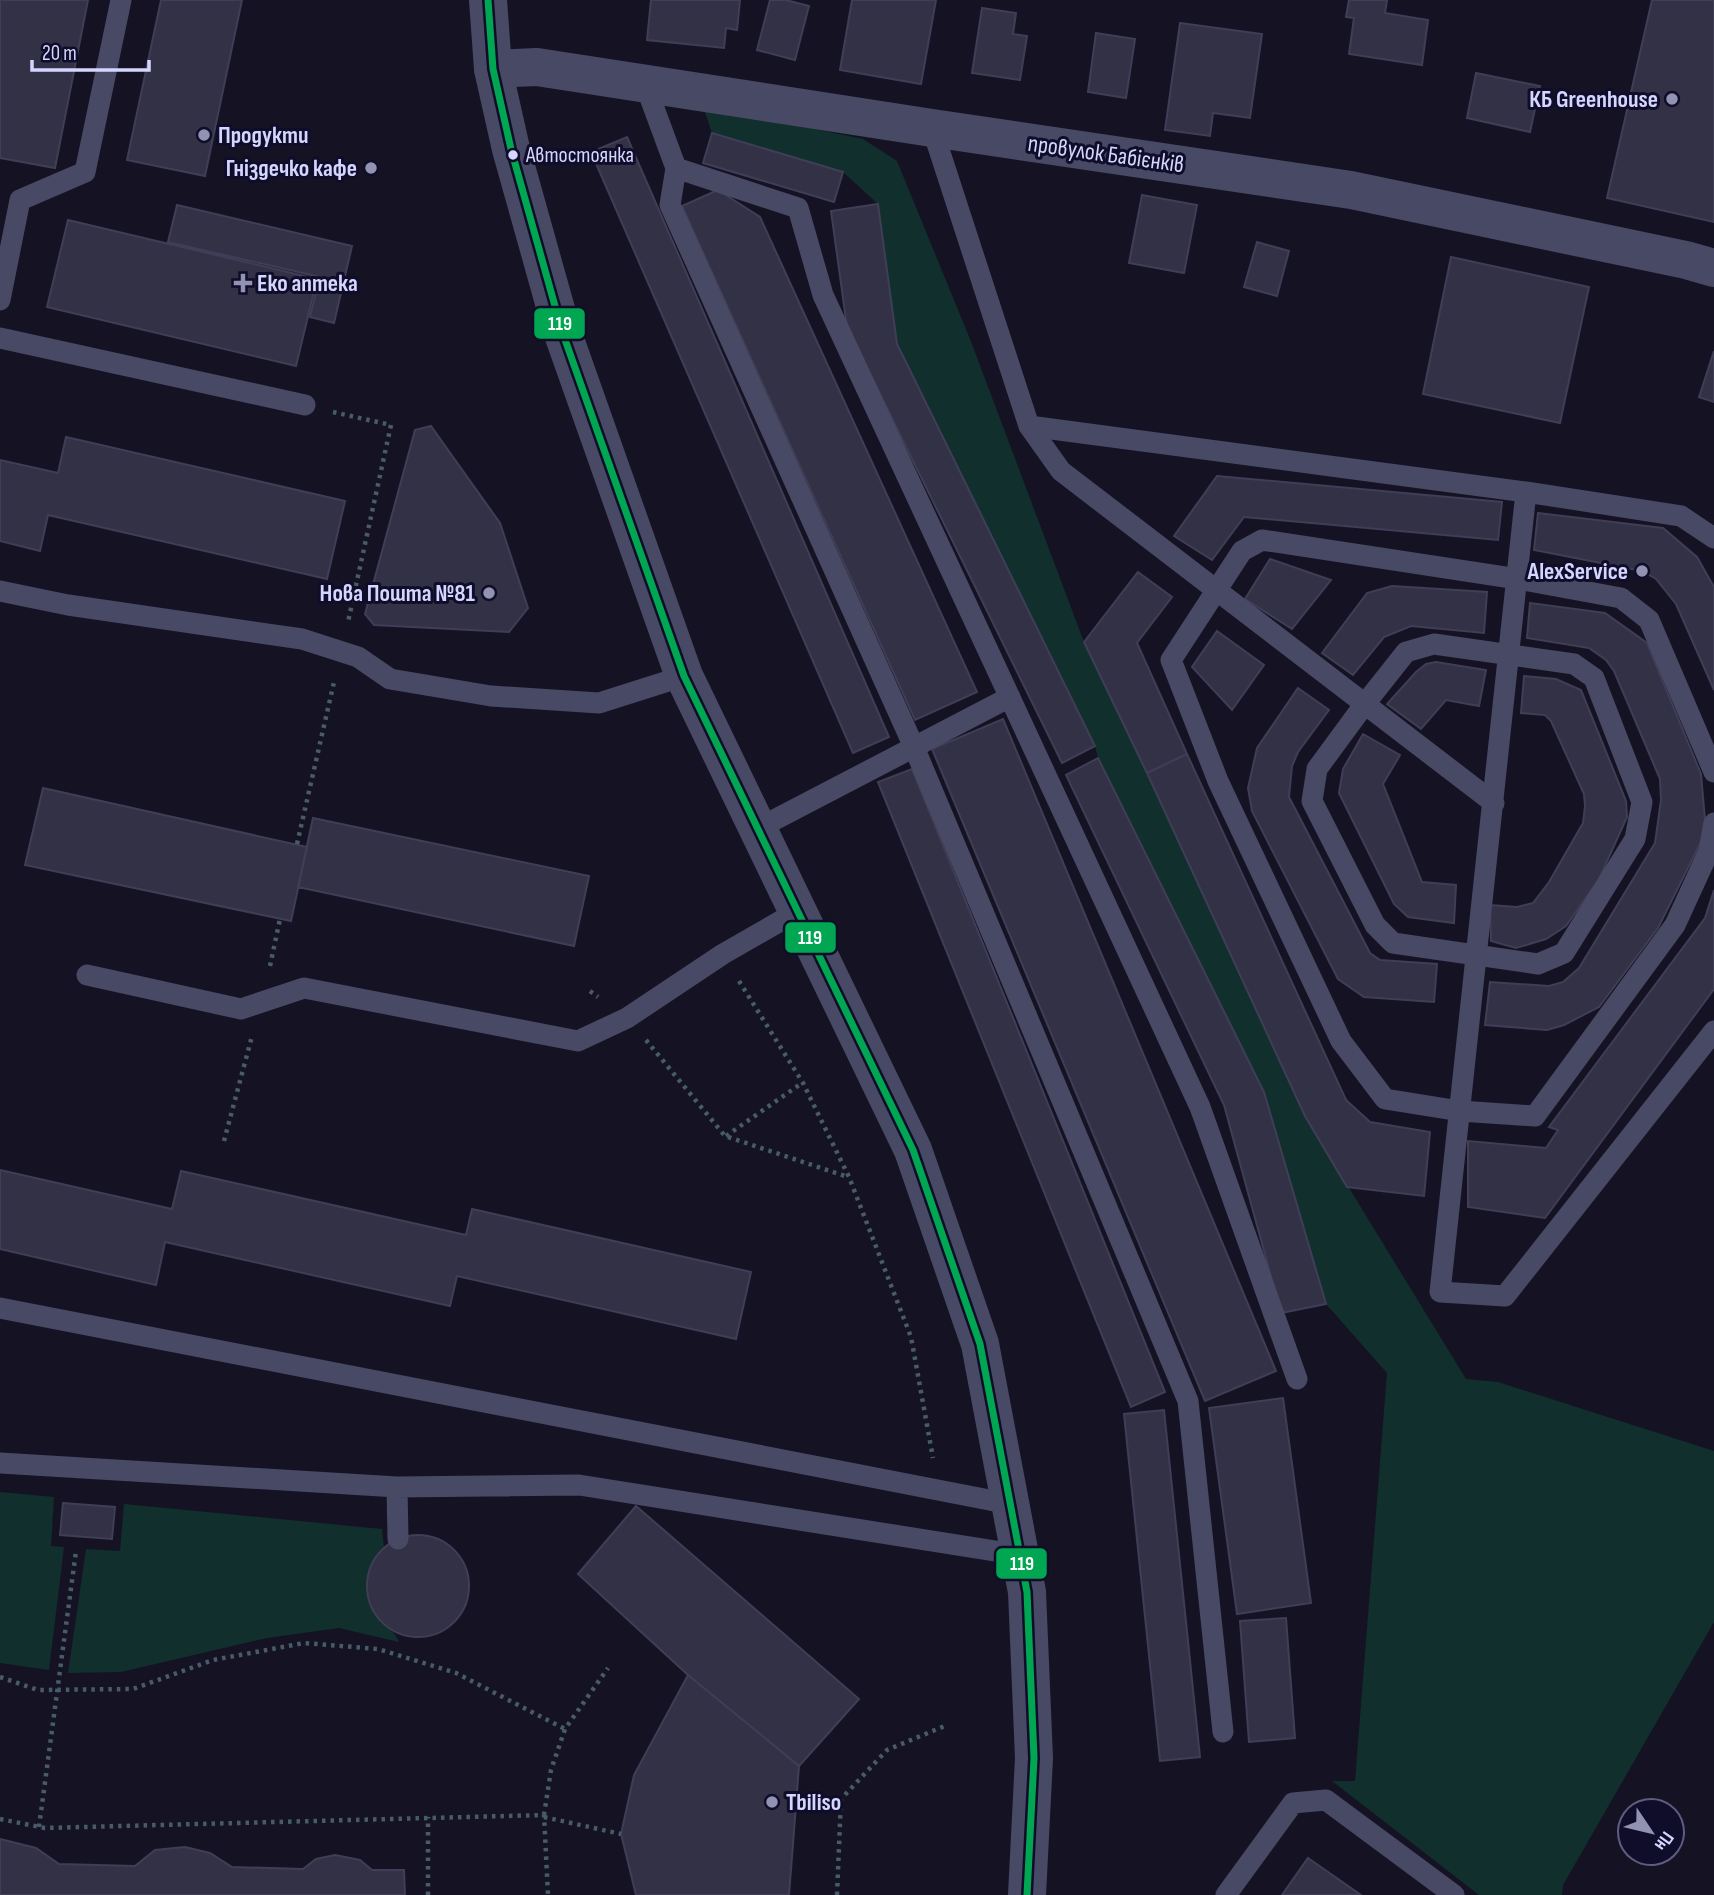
<svg xmlns="http://www.w3.org/2000/svg" width="1714" height="1895" font-family="'Sofia Sans Condensed',sans-serif">
  <style>
    .green { fill: #112f2d }
    .building { fill: #333145; stroke: #403e57; stroke-width: 2 }
    .lines { fill: none; stroke-linecap: round; stroke-linejoin: round }
    .path { stroke: #475b68; stroke-width: 4.5; stroke-dasharray: 3.5 5; stroke-linecap: butt }
    .service { stroke: #484964; stroke-width: 21 }
    .minor { stroke: #484964; stroke-width: 38 }
    .tertiary { stroke: #484964; stroke-width: 38 }
    .bus-1-casing { stroke: #0f0d29; stroke-width: 12 }
    .bus-1 { stroke: #00a651; stroke-width: 7 }
    .poi-dot { fill: #9292b2; stroke: #0f0d29; stroke-width: 2.5 }
    .bus-dot { fill: #d5d6ff; stroke: #0f0d29; stroke-width: 2.5 }
    .labels { text-anchor: middle; dominant-baseline: central; stroke-width: 6; stroke-linejoin: round; paint-order: stroke }
    .bus-label { font-size: 22px; fill: #d5d6ff; stroke: #0f0d29; text-anchor: start }
    .poi-label { font-size: 24px; font-weight: bold; fill: #d5d6ff; stroke: #0f0d29; text-anchor: end }
    .street-label { font-size: 24px; fill: #d5d6ff; stroke: #0f0d29 }
    .line-badge { stroke: #0f0d29; stroke-width: 2.5 }
    .badge-label { font-size: 19px; text-anchor: middle; font-weight: bold; fill: #fff }
  </style>
  <rect width="100%" height="100%" fill="#151323"/>
  <path class="green" d="M703 106 863 139 897 161 970 339 1084 642 1147 773 1305 1116 1466 1379 1498 1382 1714 1451V1622L1563 1885 1562 1895H1479L1332 1781H1355L1387 1373 1326 1304 1264 1092 1098 758 1095 746 897 344 878 204 843 172 712 133Z
    M0 1492 54 1497 51 1546 64 1547 49 1670 0 1663Z
    M124 1504 382 1529 384 1548C367 1569 360 1598 381 1621 389 1630 393 1629 399 1642L339 1628 267 1638 121 1672 68 1673 86 1549 120 1551Z"/>
  <path class="building" d="M0 0H88L55 168 0 158Z
    M161 0H242L205 176 127 160Z
    M651 0H740L737 30 726 28 724 48 647 40Z
    M770 0H786L809 6 795 60 757 50Z
    M852 0H936L921 84 840 70Z
    M1349 0H1387L1385 13 1428 20 1422 65 1349 54 1354 18 1346 17Z
    M1652 0H1714V222L1607 198Z
    M982 8 1016 13 1013 34 1027 36 1020 80 972 73Z
    M1180 23 1262 34 1250 118 1213 113 1210 136 1165 130Z
    M1096 33 1135 39 1126 98 1088 92Z
    M1476 73 1540 86 1530 132 1467 118Z
    M712 133 843 172 834 202 703 163Z
    M627 137 889 737 853 753 591 152Z
    M718 190 760 217 977 692 915 720 682 206Z
    M1142 195 1197 205 1184 273 1129 263Z
    M878 204 897 344 1095 746 1062 763 847 327 831 211Z
    M177 205 352 246 334 323 310 317 320 277 168 242Z
    M68 220 317 279 296 366 47 307Z
    M1257 242 1289 251 1277 296 1244 287Z
    M1451 257 1589 287 1560 423 1423 394Z
    M1714 351V402L1699 397Z
    M431 426 500 523 528 608 509 632 374 625 365 614 415 430Z
    M66 437 345 501 327 579 48 515 40 551 0 541V460L58 473Z
    M1217 476 1502 502 1498 540 1244 517 1212 560 1174 536Z
    M1538 513 1663 528 1697 557 1714 587V690L1676 604 1656 579 1642 571 1534 550Z
    M1270 559 1331 580 1292 629 1245 599Z
    M1138 572 1172 597 1137 643 1187 754 1147 773 1084 642Z
    M1392 586 1487 592 1484 633 1411 626 1384 637 1353 675 1322 653 1367 593Z
    M1530 603 1605 613 1647 643 1701 774 1705 820 1701 842 1658 928 1599 1007 1564 1025 1547 1030 1485 1025 1490 982 1549 986 1563 982 1579 968 1655 843 1661 800 1660 779 1614 671 1606 660 1589 648 1527 638Z
    M1217 631 1264 665 1232 710 1192 667Z
    M1436 662 1486 670 1479 706 1446 700 1421 729 1387 704 1416 672 1426 664Z
    M1524 676 1556 679 1581 690 1626 801 1627 817 1599 879 1566 926 1546 939 1516 948 1491 941 1490 905 1517 907 1533 903 1549 882 1583 823 1585 806 1584 794 1551 721 1545 715 1521 713Z
    M1298 688 1329 710 1298 752 1292 766 1289 797 1370 953 1380 960 1437 964 1434 1002 1364 997 1338 979 1252 811 1248 788 1257 748Z
    M1003 719 1276 1371 1205 1401 932 749Z
    M1363 734 1400 755 1383 784 1422 882 1456 885 1454 923 1408 917 1394 904 1339 793 1343 769Z
    M1187 754 1346 1100 1370 1122 1430 1132 1424 1196 1347 1187 1305 1116 1147 773Z
    M1098 758 1264 1092 1326 1304 1281 1313 1224 1105 1066 775Z
    M912 769 1165 1392 1131 1407 878 782Z
    M43 788 307 847 291 921 25 865Z
    M313 818 589 876 574 946 298 887Z
    M1714 890V989L1545 1218 1468 1207V1141L1546 1148 1558 1130 1549 1127 1705 918Z
    M0 1170 172 1209 181 1171 466 1235 472 1209 751 1272 736 1339 457 1276 450 1306 165 1242 156 1285 0 1249Z
    M1283 1398 1311 1603 1237 1614 1209 1408Z
    M1164 1410 1200 1757 1160 1761 1124 1414Z
    M63 1503 115 1507 112 1539 60 1535Z
    M636 1506 859 1699 799 1766 688 1675 578 1574Z
    M367 1586a51 51 0 1 1 102 0a51 51 0 1 1-102 0Z
    M1286 1618 1295 1738 1249 1742 1240 1621Z
    M688 1675 799 1766 789 1895H636L621 1834 634 1775Z
    M0 1839 36 1848 59 1864 135 1866 155 1850 185 1847 210 1853 232 1867 303 1869 316 1859 335 1855 360 1860 372 1870H404L405 1895H0Z
    M1308 1858 1361 1895H1282Z"/>
  <g class="lines">
    <path class="path" d="M333 412 391 425 348 622
      M297 844 334 682
      M270 966 280 919
      M739 981 803 1083 849 1177 911 1337 933 1458
      M590 991 598 997
      M646 1040 725 1136 848 1177
      M726 1136 802 1083
      M224 1141 252 1036
      M0 1677 38 1690 133 1689 213 1660 304 1643 378 1649 456 1673 565 1729
      M544 1815 551 1770 565 1729 608 1668
      M544 1817 621 1834
      M0 1819 45 1828 544 1815 548 1895
      M39 1827 76 1551
      M428 1895V1817
      M837 1895 841 1799 887 1750 947 1725"/>
    <path class="service" d="M645 84 676 168 798 208 823 295 1200 1107 1297 1379
      M932 128 1029 426 1061 471 1494 803
      M676 168 670 205 914 747 1188 1401 1223 1732
      M0 300 20 200 85 172 121 0
      M0 338 305 405
      M1029 426 1526 492 1681 516 1714 538
      M1526 492 1440 1292 1505 1296 1714 1031
      M0 591 68 605 302 639 358 657 390 679 491 696 599 703 684 676
      M1434 644 1574 664 1594 678 1642 802 1635 839 1564 953 1538 964 1393 943 1375 925 1312 801 1317 769 1364 705 1406 652Z
      M1714 772 1649 620 1621 598 1518 579 1262 540 1242 551 1171 660 1218 781 1341 1041 1385 1099 1460 1111 1535 1116 1675 925 1709 851 1714 823
      M759 828 1010 697
      M87 975 241 1009 304 988 578 1041 627 1018 723 954 798 911
      M0 1308 1010 1504
      M0 1463 397 1487 579 1485 1020 1555
      M397 1487 398 1539
      M1226 1895 1293 1803 1326 1800 1454 1895"/>
    <path class="minor" d="M493 69 537 67 932 128 1351 190 1686 260 1714 268"/>
    <path class="tertiary" d="M488 0 493 69 511 149 562 331 684 676 913 1150 980 1344 1027 1592 1034 1758 1027 1895"/>
    <defs>
      <path id="bus-1" d="M488 0 493 69 511 149 562 331 684 676 913 1150 980 1344 1027 1592 1034 1758 1027 1895"/>
    </defs>
    <use href="#bus-1" class="bus-1-casing"/>
    <use href="#bus-1" class="bus-1"/>
  </g>
  <g class="poi-dot">
    <circle cx="1672" cy="99" r="7"/>
    <circle cx="204" cy="135" r="7"/>
    <circle cx="371" cy="168" r="7"/>
    <path d="M239.5 272.5h7v7h7v7h-7v7h-7v-7h-7v-7h7z"/>
    <circle cx="1642" cy="571" r="7"/>
    <circle cx="489" cy="593" r="7"/>
    <circle cx="772" cy="1802" r="7"/>
  </g>
  <circle class="bus-dot" cx="513" cy="155" r="6"/>
  <g class="labels">
    <g class="bus-label">
      <text x="526" y="155">Автостоянка</text>
    </g>
    <g class="poi-label">
      <text x="1658" y="99">КБ Greenhouse</text>
      <text x="218" y="135" text-anchor="start">Продукти</text>
      <text x="357" y="168">Гніздечко кафе</text>
      <text x="257" y="283" text-anchor="start">Еко аптека</text>
      <text x="1628" y="571">AlexService</text>
      <text x="475" y="593">Нова Пошта №81</text>
      <text x="786" y="1802" text-anchor="start">Tbiliso</text>
    </g>
    <g class="street-label">
      <text transform="translate(1106 154) rotate(8)">провулок Бабієнків</text>
    </g>
  </g>
  <g class="line-badge">
    <rect x="533" y="307" width="53" height="33" rx="7" fill="#00a651"/>
    <rect x="784" y="921" width="53" height="33" rx="7" fill="#00a651"/>
    <rect x="995" y="1547" width="53" height="33" rx="7" fill="#00a651"/>
  </g>
  <g class="badge-label">
    <text x="560" y="330">119</text>
    <text x="810" y="944">119</text>
    <text x="1022" y="1570">119</text>
  </g>
  <g transform="translate(1651 1832) rotate(125)"><circle r="33" fill="#0f0d29" stroke="#5e5d7f" stroke-width="2"/>
  <path d="M0-5L12 26L0 18L-12 26Z" fill="#9292b2"/>
  <text y="-10" font-size="19" font-weight="bold" text-anchor="middle" fill="#d5d6ff">Пн</text>
  </g>
  <path d="M32 60v10h117v-10" fill="none" stroke="#d5d6ff" stroke-width="3.5"/>
  <text x="42" y="60" font-size="21" fill="#d5d6ff" stroke="#0f0d29" stroke-width="5" paint-order="stroke">20 m</text>
</svg>
